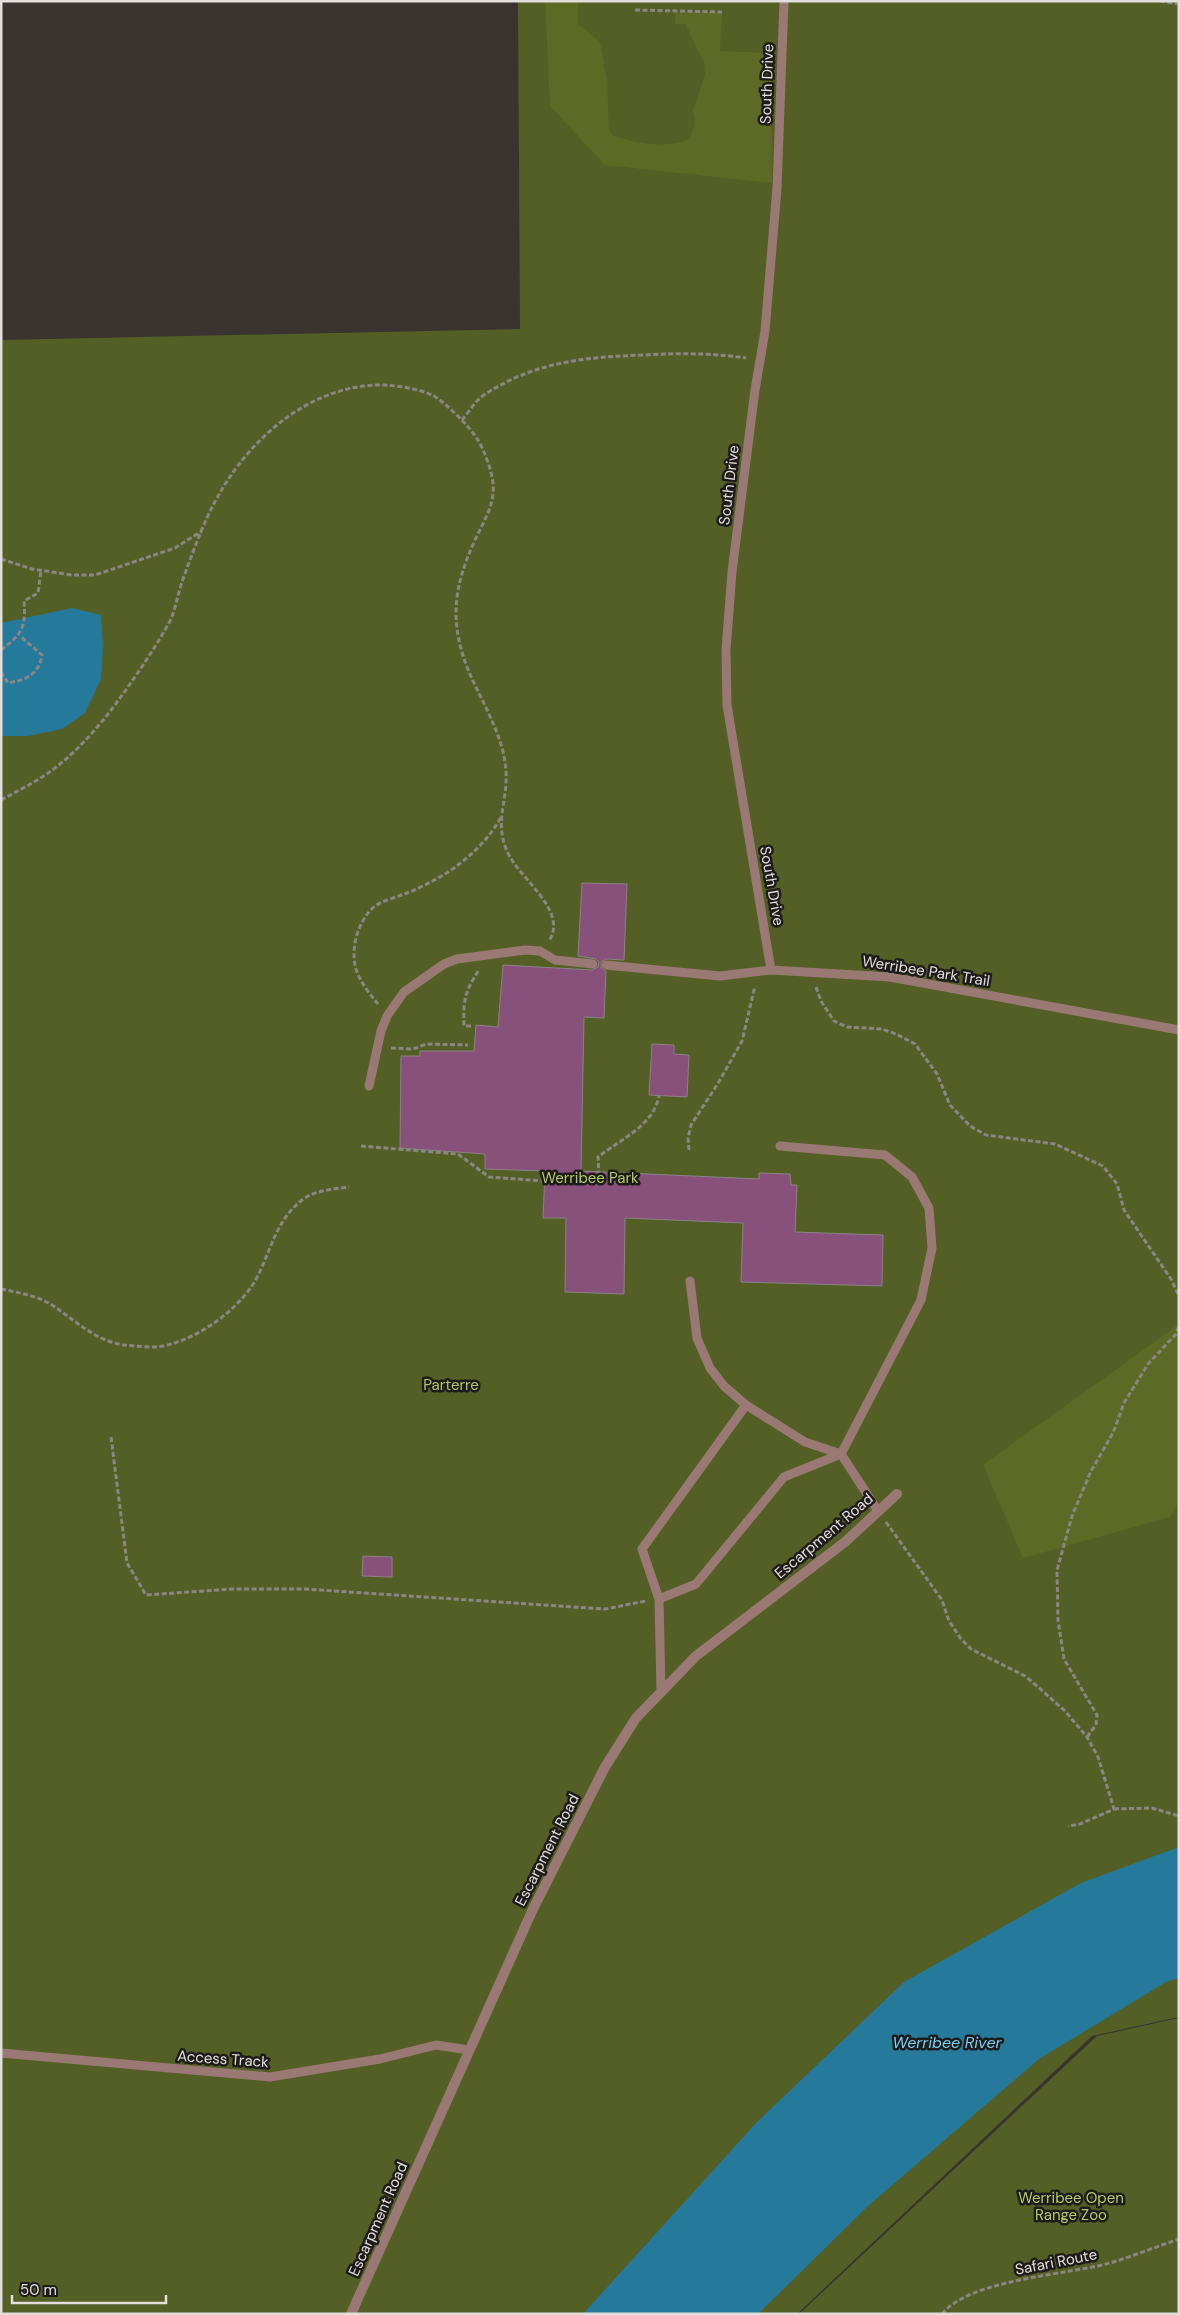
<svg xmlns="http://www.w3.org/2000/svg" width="1180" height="2315" font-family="'DM Sans',sans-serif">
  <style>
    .green { fill: #535f25 }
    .forest { fill: #5c6a26 }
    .water { fill: #257a9c }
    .building { fill: #88517c; stroke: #8a8388 }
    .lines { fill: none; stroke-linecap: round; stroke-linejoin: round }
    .path { stroke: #8b8683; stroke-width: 3; stroke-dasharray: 5 2.5; stroke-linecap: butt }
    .lane { stroke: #9a7974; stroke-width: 9 }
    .street { stroke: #9a7974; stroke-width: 10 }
    .labels { text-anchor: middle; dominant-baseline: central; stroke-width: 5; stroke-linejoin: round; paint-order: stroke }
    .street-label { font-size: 15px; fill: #e2dedc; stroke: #1e1c1a }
    .park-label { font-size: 15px; fill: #b4ca6a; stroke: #1e1c1a }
    .water-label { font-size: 16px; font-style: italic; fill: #79cff6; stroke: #1e1c1a }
  </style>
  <rect width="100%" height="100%" fill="#393430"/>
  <path class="green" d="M518 1H1179V2017L1092 2036 797 2314H1V340L520 329Z
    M1179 2018V2314H799L1097 2036Z"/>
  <path class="forest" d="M545 1H578V24L600 42 607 81 609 129 612 135C637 144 664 149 690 139L695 124 693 111 705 74 704 61 696 48 686 24H675V12H722L720 51 771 53 772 183 605 165 550 106Z
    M1179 1324V1502L1170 1517 1023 1558 983 1465Z"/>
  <path class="water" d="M72 608 101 615 103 646 101 679 85 713 62 729 28 736H1V623Z
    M1179 1847V1978L1166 1982 1039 2059 868 2206 758 2314H583L756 2123 904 1982 1081 1883Z"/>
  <path class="building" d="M582 883 627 884 624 960 606 959 601 962V968L606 971 604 1018 584 1017 581 1171 759 1179V1173L790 1174 791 1185H797L795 1232 883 1235 882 1286 741 1282 743 1223 625 1218 624 1294 565 1292 566 1218H543L545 1171 485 1169V1154L400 1148 401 1056H420V1051H474L476 1025 498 1027 503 965 592 970 598 967 599 962 596 959 578 956Z
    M652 1044 674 1045V1054L689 1055 687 1097 649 1095Z
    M363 1556 392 1557V1577L362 1576Z"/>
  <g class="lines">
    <path class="path" d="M1160 1 1179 4
      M635 10 722 12
      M462 420C468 413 474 403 481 397 532 362 584 357 644 355 679 353 712 353 746 358
      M1 559 32 569 72 575H95L175 548 202 531
      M1 650C22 634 26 628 24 601L38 593 41 571
      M1 672 8 683C25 680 39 675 42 655L20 636
      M1 800C21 789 42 779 60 764 87 742 110 713 130 684 144 664 158 643 170 621 176 608 178 593 183 579 193 552 203 523 217 498 250 437 313 383 385 385 400 386 420 389 434 396 447 404 470 427 478 440 486 454 495 478 493 494 491 511 482 525 475 540 453 588 449 623 469 672 483 704 504 737 506 771 508 801 494 822 507 851 518 878 569 910 549 941
      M816 987 821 1001 834 1021 847 1027 882 1029 896 1034 915 1044 937 1074 950 1105 970 1126 986 1135 1055 1144 1103 1166 1117 1184 1124 1210 1171 1279 1179 1296
      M378 1004C370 994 360 982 356 969 350 948 358 920 375 906 384 900 397 897 407 893 420 888 433 881 445 874 467 860 488 841 501 817
      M471 1026H464C463 1000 465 991 479 970
      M391 1048 413 1049 426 1044 468 1045
      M361 1146 458 1154 489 1177 544 1181 549 1176 599 1175 598 1157C621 1139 653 1126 659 1096
      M689 1150 688 1138 691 1125 717 1085 742 1041 755 986
      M1 1289C19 1293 36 1295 52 1305 75 1320 95 1341 124 1345 133 1346 144 1347 154 1347 190 1345 237 1312 255 1281 271 1252 275 1221 302 1200 315 1190 334 1189 349 1187
      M111 1437 127 1563 146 1595 232 1589H305L605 1609 646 1601
      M886 1522 942 1600 949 1621 961 1639 971 1649 1025 1676 1037 1686 1065 1711 1087 1737 1098 1757 1114 1809 1080 1824 1068 1826
      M1087 1737 1096 1725 1097 1715 1064 1659 1058 1620 1057 1570 1072 1516 1091 1471 1113 1433 1124 1403 1148 1364 1176 1334 1179 1326
      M1114 1809 1152 1808 1179 1816
      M942 2314C970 2279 1067 2275 1110 2263 1133 2256 1156 2247 1179 2239"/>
    <path class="lane" d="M606 965 720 976 771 970 890 977 1179 1030
      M771 970 727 705 726 650 732 572 755 390 765 331 777 188 784 1
      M369 1086 381 1031 387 1016 404 992 444 964 457 959 525 950 540 951 555 960 593 964
      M690 1281 697 1338 710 1368 724 1386 746 1405 805 1442 841 1454 878 1511
      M659 1599 642 1549 746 1405
      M661 1691 659 1599 696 1584 784 1477 841 1454 921 1300 932 1248 929 1208 912 1177 885 1155 780 1146
      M1 2053 270 2077 380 2059 436 2045 469 2050"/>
    <path class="street" d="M351 2314 533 1909 605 1767 636 1718 696 1656 845 1542 897 1494"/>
  </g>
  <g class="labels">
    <g class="street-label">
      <text transform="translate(767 84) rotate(-88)">South Drive</text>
      <text transform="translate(729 485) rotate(-83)">South Drive</text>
      <text transform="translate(772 886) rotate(80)">South Drive</text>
      <text transform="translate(926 971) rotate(9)">Werribee Park Trail</text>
      <text transform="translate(824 1536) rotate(-40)">Escarpment Road</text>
      <text transform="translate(547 1850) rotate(-63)">Escarpment Road</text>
      <text transform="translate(223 2059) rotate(4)">Access Track</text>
      <text transform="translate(378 2219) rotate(-66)">Escarpment Road</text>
      <text transform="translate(1056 2262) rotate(-11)">Safari Route</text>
    </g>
    <g class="park-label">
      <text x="590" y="1178">Werribee Park</text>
      <text x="451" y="1385">Parterre</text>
      <text x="1071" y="2198">Werribee Open<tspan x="1071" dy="17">Range Zoo</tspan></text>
    </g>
    <g class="water-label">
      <text x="947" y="2042">Werribee River</text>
    </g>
  </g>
  <rect width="1180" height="2315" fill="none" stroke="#e2dedc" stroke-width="5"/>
  <path d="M12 2295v8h154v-8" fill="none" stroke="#e2dedc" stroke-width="2.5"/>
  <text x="20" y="2295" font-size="15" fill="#e2dedc" stroke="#1e1c1a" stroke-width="4" paint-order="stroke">50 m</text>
</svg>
